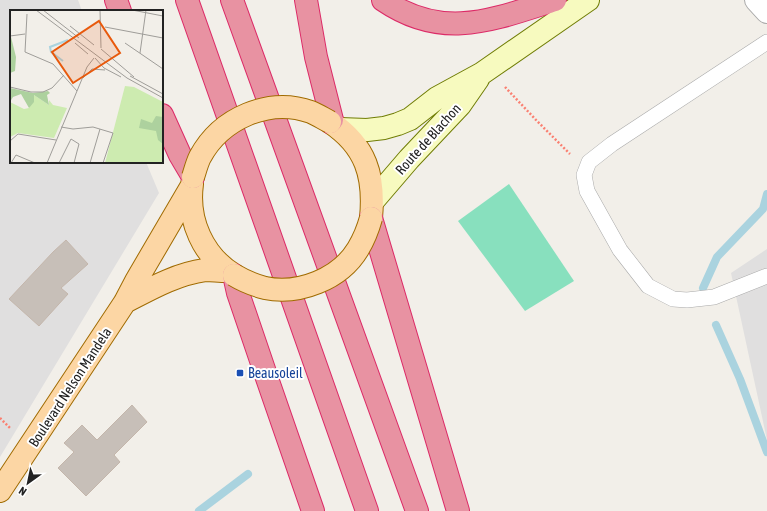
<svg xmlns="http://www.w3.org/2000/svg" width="767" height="511" font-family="'Asap Condensed',sans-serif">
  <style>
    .residential { fill: #e0dfdf }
    .pitch { fill: #88e0be }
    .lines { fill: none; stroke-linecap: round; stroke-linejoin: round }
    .stream { stroke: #aad3df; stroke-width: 8 }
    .building { fill: #c7bfb8; stroke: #c4b6ab }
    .lane-casing { stroke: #a9a9a9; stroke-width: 16 }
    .street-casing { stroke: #a9a9a9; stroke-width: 24 }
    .secondary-casing { stroke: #707d05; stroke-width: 24 }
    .primary-casing { stroke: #a06b00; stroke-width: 24 }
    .highway-casing { stroke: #dc2a67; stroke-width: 24 }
    .path { stroke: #fa8072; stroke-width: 2.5; stroke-dasharray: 2 2; stroke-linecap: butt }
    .lane { stroke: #fff; stroke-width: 15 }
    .street { stroke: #fff; stroke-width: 22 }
    .secondary { stroke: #f7fabf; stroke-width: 22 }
    .primary { stroke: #fcd6a4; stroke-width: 22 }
    .highway { stroke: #e892a2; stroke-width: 22 }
    .primary-bridge-casing { stroke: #a06b00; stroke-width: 24; stroke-linecap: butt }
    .primary-bridge { stroke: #fcd6a4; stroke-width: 22 }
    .transit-dot { fill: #1a4fb4; stroke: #fff; stroke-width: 1.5 }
    .labels { text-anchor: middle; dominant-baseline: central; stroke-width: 4; stroke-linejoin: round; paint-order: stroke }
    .street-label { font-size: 14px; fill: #222; stroke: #fff }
    .transit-label { font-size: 14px; fill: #164399; stroke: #fff; text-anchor: start }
    .inset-river { fill: none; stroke: #aad3df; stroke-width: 2 }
    .inset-road { fill: none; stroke: #9f9d99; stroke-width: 1 }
    .view { fill: #e8590c; fill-opacity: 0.15; stroke: #e8590c; stroke-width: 2 }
    .inset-edge { fill: none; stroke: #222; stroke-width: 2 }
  </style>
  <rect width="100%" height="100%" fill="#f2efe9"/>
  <path class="residential" d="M0 0H78L82 11H11V162H146L159 193 0 457Z
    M767 249V440L731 273Z"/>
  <path class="pitch" d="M509 184 574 281 525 311 458 221Z"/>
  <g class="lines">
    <path class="stream" d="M703 288 717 257 763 209 767 194
      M716 325 740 379 767 452
      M199 511 248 474"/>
  </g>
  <path class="building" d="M66 240 88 264 61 288 68 294 39 326 9 299 53 252Z
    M132 405 147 422 114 455 120 462 86 496 58 468 74 452 64 443 82 425 97 440Z"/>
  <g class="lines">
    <defs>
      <path id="lane" d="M767 42 612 144 589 162 584 175 587 191 620 250 648 286 673 299 687 300 714 297 767 276"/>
      <path id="street" d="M756 0 767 12"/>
      <path id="secondary" d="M340 129 367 130 384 128 398 124 410 119 437 98 481 74 588 0
        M373 201 409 159 460 105 478 79"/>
      <path id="primary" d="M330 122C366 146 375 176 371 218
        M192 184C187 220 203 256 234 275
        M125 302C150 289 176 274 205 270 212 270 219 271 227 271
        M0 491 125 302 136 281 191 187"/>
      <path id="highway" d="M116 0 120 11
        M187 0 367 511
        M232 0 417 511
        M306 0 316 57 332 120 330 122
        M383 0C443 41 492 20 555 0
        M162 115 180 155 193 177
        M371 218 458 511
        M234 275 238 293 269 384 313 511"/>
    </defs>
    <use href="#lane" class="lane-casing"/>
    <use href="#street" class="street-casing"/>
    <use href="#secondary" class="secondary-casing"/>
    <use href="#primary" class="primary-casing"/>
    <use href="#highway" class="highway-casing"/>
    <path class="path" d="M505 87 537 121 570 154
      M0 418 11 429"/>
    <use href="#lane" class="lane"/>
    <use href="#street" class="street"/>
    <use href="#secondary" class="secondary"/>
    <use href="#primary" class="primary"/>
    <use href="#highway" class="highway"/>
    <defs>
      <path id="primary-bridge" d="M193 177C195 171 197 163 200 157 221 118 269 97 311 112 318 115 324 119 330 122
        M234 275C244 281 254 285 265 288 299 295 340 279 358 249 364 239 368 229 371 218"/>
    </defs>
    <use href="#primary-bridge" class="primary-bridge-casing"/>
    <use href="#primary-bridge" class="primary-bridge"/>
  </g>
  <rect class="transit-dot" x="236" y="369" width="8" height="8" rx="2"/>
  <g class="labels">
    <g class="street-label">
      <text transform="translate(428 139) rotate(-48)">Route de Blachon</text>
      <text transform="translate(70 387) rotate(-57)">Boulevard Nelson Mandela</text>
    </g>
    <g class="transit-label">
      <text x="248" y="373">Beausoleil</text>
    </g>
  </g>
  <g transform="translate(10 10)">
    <rect width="153" height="153" fill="#f2efe9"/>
    <path d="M115 76 124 77 153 92V153H95ZM24 85 39 95V90L43 95 57 98 44 128 8 123 0 127V92L14 99 19 98Z" fill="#cdebb0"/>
    <path d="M1 27 6 47 5 61 0 63ZM0 78 23 83 38 81 40 83 37 85 39 95 24 85V92L19 98 11 84 3 87 0 92ZM146 106 153 107V134L148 130 146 121 129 118 131 109 142 113Z" fill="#add19e"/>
    <path class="inset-river" d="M53 51 41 42 40 37 58 30"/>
    <path class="inset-road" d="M26 0 117 68 153 88M33 0 69 28M90 0 91 38M122 0 153 6M17 4 15 42 43 54 67 81M60 16 84 35M95 17 153 28M0 26 15 24M65 33 78 44M115 33 153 59M91 39 124 67M130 43 136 0M85 48 94 58 111 67M120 66 153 84M73 68 82 59 95 60M0 77 21 82H33L42 78 54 65M51 117 63 119 83 117 103 123 93 153M0 131 8 124 46 130M1 153 6 145 25 153M37 153 77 57 84 48M49 153 61 129 69 134 64 153M80 153 90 119"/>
    <path class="view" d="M89 11 110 43 63 73 42 42Z"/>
    <rect width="153" height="153" class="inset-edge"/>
  </g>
  <g transform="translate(28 483) rotate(213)" stroke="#ffffff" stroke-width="3" paint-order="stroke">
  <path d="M0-3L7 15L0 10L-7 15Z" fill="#222222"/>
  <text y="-6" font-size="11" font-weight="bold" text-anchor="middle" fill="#222222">N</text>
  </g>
</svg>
